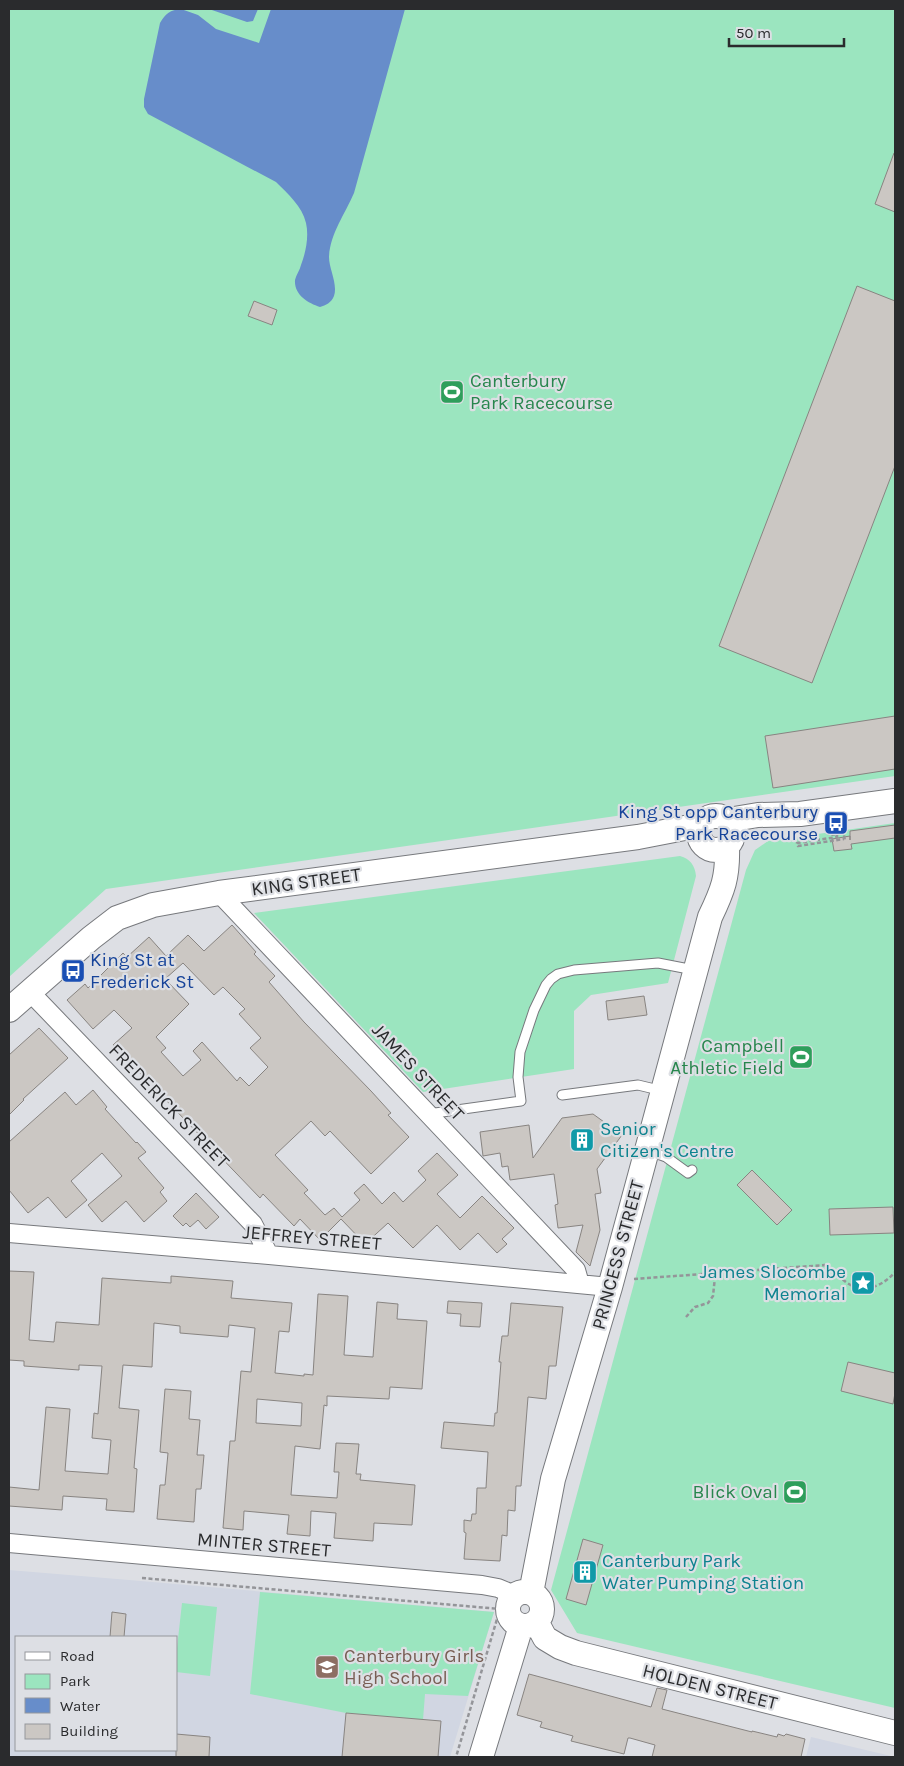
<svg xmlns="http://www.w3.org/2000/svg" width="904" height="1766" font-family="Karla,sans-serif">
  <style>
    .built { fill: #d1d6e2; fill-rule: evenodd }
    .green { fill: #9be5bf }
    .water { fill: #678dca }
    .building { fill: #cbc7c3; stroke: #888481; fill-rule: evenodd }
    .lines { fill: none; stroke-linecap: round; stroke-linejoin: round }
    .lane-casing { stroke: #77797d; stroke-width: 11 }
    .street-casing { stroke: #77797d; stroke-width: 20 }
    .secondary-casing { stroke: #77797d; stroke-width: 26 }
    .path { stroke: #949599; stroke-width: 2.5; stroke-dasharray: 4 2.5; stroke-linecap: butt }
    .lane { stroke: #fff; stroke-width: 9 }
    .street { stroke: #fff; stroke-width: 18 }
    .secondary { stroke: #fff; stroke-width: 24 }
    .labels { text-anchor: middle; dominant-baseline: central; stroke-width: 4.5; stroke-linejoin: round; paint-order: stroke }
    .leisure-label { font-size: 19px; fill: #27864d; stroke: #dddfe4; text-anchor: end }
    .transit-label { font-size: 19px; fill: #164399; stroke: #dddfe4; text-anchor: end }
    .street-label { font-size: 19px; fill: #2a2b2d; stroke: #dddfe4 }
    .culture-label { font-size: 19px; fill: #0d838f; stroke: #dddfe4; text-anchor: start }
    .education-label { font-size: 19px; fill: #785e54; stroke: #dddfe4; text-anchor: start }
  </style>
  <rect width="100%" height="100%" fill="#dddfe4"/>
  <path class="built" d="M9 1570 141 1581 494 1612 450 1757H9ZM16 1637H176V1750H16Z
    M811 1737 895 1757H806Z"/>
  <path class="green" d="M9 9H895V776L106 889 9 977Z
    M895 823V1708L577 1633 551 1590 746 870 755 850 768 841Z
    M680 856C690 859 695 865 696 876L668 983 591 995 574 1011V1069L423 1092 254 913Z
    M260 1592 494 1612 468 1696 425 1694 423 1720 346 1713 250 1694Z
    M182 1603 217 1607 210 1676 176 1672V1657Z"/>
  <path class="water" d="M181 9 198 15 216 29 259 43 271 9H405L354 193C345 214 330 234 329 257 329 269 338 284 334 296 331 303 326 305 320 307 308 303 294 295 295 280 296 275 300 270 301 265 306 252 309 236 306 223 302 206 288 194 276 182L148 114 144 107V99L160 23C166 13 170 10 181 9Z
    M209 9H258L253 21 247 22Z"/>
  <path class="building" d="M894 153H895V212L875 204Z
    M857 286 895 301V466L812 683 719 646Z
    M254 301 277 310 272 325 248 316Z
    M895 716V769L773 788 765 736Z
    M895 825V838L851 844 852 849 834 851 832 839 850 836V840V831Z
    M232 925 256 952 254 954 275 976 269 982 304 1022 371 1091 391 1113 388 1115 409 1137 371 1174 330 1131 325 1136 311 1121 275 1155 308 1190 304 1193 325 1215 334 1208 342 1217 360 1200 354 1193 364 1184 382 1204 394 1192 403 1202 426 1180 418 1171 437 1153 458 1175 437 1194 460 1218 482 1196 514 1228 502 1239 507 1244 497 1253 478 1233 460 1250 437 1225 413 1248 388 1223 365 1244 341 1219 320 1240 300 1219 294 1226 263 1194 260 1198 113 1045 132 1028 114 1010 93 1029 67 1000 85 984 88 988 123 953 127 957 149 937 166 956 188 935 204 951ZM183 963 214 995 223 987 245 1009 239 1014 261 1038 250 1048 268 1067 249 1086 240 1077 237 1081 202 1042 193 1051 201 1060 183 1076 161 1052 166 1048 156 1037 189 1004 165 979Z
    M644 996 647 1015 608 1020 606 1001Z
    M39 1028 68 1058 23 1099 24 1100 9 1115V1055Z
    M93 1090 107 1107 105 1109 136 1143 137 1142 146 1152 138 1158 164 1188 160 1192 167 1201 144 1222 126 1201 102 1222 88 1205 122 1176 102 1153 71 1181 87 1200 66 1218 48 1197 28 1213 9 1190V1142L65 1092 76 1105Z
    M593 1114 622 1135 597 1169 601 1193 595 1194 600 1230 590 1266 576 1252 583 1225 558 1228 555 1205 558 1204 554 1174 510 1180 508 1166 502 1167 500 1153 483 1156 480 1132 529 1125 533 1158 562 1118Z
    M752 1170 792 1210 777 1225 737 1185Z
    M196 1193 219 1217 206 1229 198 1220 190 1227 186 1223 183 1226 173 1216Z
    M893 1207 894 1233 830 1235 829 1209Z
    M9 1271 34 1272 29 1340 54 1342 56 1322 99 1325 102 1278 171 1283V1276L233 1281 231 1298 292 1303 289 1332 279 1331 275 1373 304 1376V1374L313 1375 318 1294 348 1296 344 1355 373 1357 377 1302 398 1304 397 1319 427 1321 422 1389 390 1387 389 1399 327 1396V1406L324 1405 320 1449 295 1446 291 1495 337 1498 339 1472H334L336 1443 359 1444 356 1474H361L360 1480 415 1485 412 1525 374 1523 373 1541 334 1538 336 1513 311 1511 310 1536 287 1534 289 1515 244 1511 243 1530 223 1528 230 1441H235L241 1371 251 1372 255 1328 229 1325 228 1337 180 1333V1326L154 1323 152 1367 123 1365 119 1408 139 1410 134 1468 137 1469 134 1512 106 1510 107 1499 63 1496 62 1510 9 1506V1487L39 1490 46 1407 70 1409 65 1471 108 1474 111 1440 92 1438 94 1413 98 1414 102 1366 79 1365V1370L24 1366V1361L9 1360ZM257 1399 302 1403 301 1426 256 1423Z
    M448 1301 482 1303 480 1327 460 1326 461 1314 447 1313Z
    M511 1303 563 1307 556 1366H549L546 1399 528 1397 521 1486H516L515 1511 508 1510 507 1536 502 1535 500 1561 464 1559 466 1533 464 1532V1520L471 1521 472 1514H476L477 1488H486L488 1452 441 1448 444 1422 494 1426 495 1413H497L501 1362H499L502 1336H508Z
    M848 1362 895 1373V1393L893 1404 841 1391Z
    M165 1389 191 1391 189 1419 200 1420 197 1455H204L201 1489H196L194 1522 157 1519 160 1485H165L168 1453 160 1452Z
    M583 1539 603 1545 586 1605 566 1599Z
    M112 1612 126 1614 124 1637H110Z
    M529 1674 651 1707 657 1688 667 1690 662 1709 752 1732V1731L777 1737 778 1734 784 1736 786 1734 805 1739 801 1757H652L655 1745 630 1738H628L624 1754 571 1741 573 1736 540 1727 542 1722 517 1715Z
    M346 1713 441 1721 438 1757H342Z
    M176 1734 210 1737 209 1757H176Z"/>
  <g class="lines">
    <defs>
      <path id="lane" d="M562 1095 638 1085 663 1091
        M428 1114 521 1101 518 1077 520 1052 534 1010 546 985 551 979 558 974 574 970 658 963 694 970
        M647 1150 666 1157 688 1173 692 1170"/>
      <path id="street" d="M219 893 576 1270 580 1284
        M30 992 253 1224 269 1255
        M9 1233 269 1255 610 1287
        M9 1543 482 1585 498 1588 515 1595"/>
      <path id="secondary" d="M699 833a17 17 0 1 1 34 0a17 17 0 1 1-34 0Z
        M728 820 758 815 800 814 895 801
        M9 1010 91 938 117 918 153 905 219 893 638 837 700 825
        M508 1609a17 17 0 1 1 34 0a17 17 0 1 1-34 0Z
        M531 1593 553 1479 610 1287 710 917C723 890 728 877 727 847
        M537 1623 545 1638 560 1647 576 1653 895 1733
        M481 1757 521 1626"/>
    </defs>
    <use href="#lane" class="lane-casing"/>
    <use href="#street" class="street-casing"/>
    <use href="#secondary" class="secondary-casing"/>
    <path class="path" d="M843 829 845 841
      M828 831 829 835 837 834V837L797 843 798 846 844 839
      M634 1279 825 1265C834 1269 838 1276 846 1282 863 1295 883 1286 895 1272
      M686 1317 695 1307 708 1303 713 1296 715 1277 719 1274
      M142 1578 500 1609 456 1757"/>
    <use href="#lane" class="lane"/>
    <use href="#street" class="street"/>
    <use href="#secondary" class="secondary"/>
  </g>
  <defs>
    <symbol id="stadium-square" viewBox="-11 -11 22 22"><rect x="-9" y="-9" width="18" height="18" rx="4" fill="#2e9e5b" stroke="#dddfe4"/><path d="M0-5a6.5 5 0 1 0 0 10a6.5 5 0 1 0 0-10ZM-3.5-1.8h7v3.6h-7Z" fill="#fff"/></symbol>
    <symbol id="bus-square" viewBox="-11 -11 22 22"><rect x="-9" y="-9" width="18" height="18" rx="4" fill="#1a4fb4" stroke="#dddfe4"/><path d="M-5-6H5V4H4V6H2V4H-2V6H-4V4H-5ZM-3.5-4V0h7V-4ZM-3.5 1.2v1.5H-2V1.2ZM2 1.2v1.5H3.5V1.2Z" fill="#fff"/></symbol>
    <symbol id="building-square" viewBox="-11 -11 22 22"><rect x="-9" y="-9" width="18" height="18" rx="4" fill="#0f9aa8" stroke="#dddfe4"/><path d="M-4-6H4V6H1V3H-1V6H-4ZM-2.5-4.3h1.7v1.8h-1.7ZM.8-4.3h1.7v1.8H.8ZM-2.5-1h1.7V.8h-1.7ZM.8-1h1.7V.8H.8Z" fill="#fff"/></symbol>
    <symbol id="sight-square" viewBox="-11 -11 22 22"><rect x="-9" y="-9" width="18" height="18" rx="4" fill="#0f9aa8" stroke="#dddfe4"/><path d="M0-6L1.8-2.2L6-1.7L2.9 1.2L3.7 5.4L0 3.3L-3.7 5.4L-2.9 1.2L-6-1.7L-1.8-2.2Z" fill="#fff"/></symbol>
    <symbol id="school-square" viewBox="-11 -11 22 22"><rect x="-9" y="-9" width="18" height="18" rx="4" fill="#8d6e63" stroke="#dddfe4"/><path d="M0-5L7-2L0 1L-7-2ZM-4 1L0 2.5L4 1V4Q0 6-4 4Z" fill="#fff"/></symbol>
  </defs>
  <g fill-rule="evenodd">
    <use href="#stadium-square" x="438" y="378" width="28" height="28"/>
    <use href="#bus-square" x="822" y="809" width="28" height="28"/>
    <use href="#bus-square" x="59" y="957" width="28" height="28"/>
    <use href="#stadium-square" x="787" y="1043" width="28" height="28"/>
    <use href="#building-square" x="568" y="1126" width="28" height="28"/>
    <use href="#sight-square" x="849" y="1269" width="28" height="28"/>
    <use href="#stadium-square" x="781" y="1478" width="28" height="28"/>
    <use href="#building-square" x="571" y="1558" width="28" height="28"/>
    <use href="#school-square" x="313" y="1653" width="28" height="28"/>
  </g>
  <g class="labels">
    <g class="leisure-label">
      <text x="470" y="381" text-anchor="start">Canterbury<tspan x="470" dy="22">Park Racecourse</tspan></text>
      <text x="784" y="1046">Campbell<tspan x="784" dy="22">Athletic Field</tspan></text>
      <text x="778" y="1492">Blick Oval</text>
    </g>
    <g class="transit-label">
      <text x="818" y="812">King St opp Canterbury<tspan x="818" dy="22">Park Racecourse</tspan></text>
      <text x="90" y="960" text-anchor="start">King St at<tspan x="90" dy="22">Frederick St</tspan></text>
    </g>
    <g class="street-label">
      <text transform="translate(306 882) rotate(-8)">KING STREET</text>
      <text transform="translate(418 1072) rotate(47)">JAMES STREET</text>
      <text transform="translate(169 1106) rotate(46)">FREDERICK STREET</text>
      <text transform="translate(312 1238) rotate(5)">JEFFREY STREET</text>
      <text transform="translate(618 1255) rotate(-75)">PRINCESS STREET</text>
      <text transform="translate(264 1545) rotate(5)">MINTER STREET</text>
      <text transform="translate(710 1687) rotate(14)">HOLDEN STREET</text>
    </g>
    <g class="culture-label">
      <text x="600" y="1129">Senior<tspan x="600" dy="22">Citizen's Centre</tspan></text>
      <text x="846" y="1272" text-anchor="end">James Slocombe<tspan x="846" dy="22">Memorial</tspan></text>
      <text x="602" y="1561">Canterbury Park<tspan x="602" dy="22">Water Pumping Station</tspan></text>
    </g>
    <g class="education-label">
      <text x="344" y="1656">Canterbury Girls<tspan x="344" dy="22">High School</tspan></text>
    </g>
  </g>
  <rect width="904" height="1766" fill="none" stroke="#2a2b2d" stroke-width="20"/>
  <rect x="15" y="1636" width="162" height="115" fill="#dddfe4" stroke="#95979b"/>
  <rect x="25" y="1652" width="25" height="8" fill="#ffffff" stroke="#95979b"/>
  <text x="60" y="1661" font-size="15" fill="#2a2b2d">Road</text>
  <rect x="25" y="1674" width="25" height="15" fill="#9be5bf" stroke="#95979b"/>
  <text x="60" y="1686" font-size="15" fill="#2a2b2d">Park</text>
  <rect x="25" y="1698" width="25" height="15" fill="#678dca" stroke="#95979b"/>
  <text x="60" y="1711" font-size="15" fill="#2a2b2d">Water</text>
  <rect x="25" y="1724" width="25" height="15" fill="#cbc7c3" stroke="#95979b"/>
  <text x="60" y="1736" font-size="15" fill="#2a2b2d">Building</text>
  <path d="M729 38v8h115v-8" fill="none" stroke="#2a2b2d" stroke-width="2.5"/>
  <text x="736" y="38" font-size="15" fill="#2a2b2d" stroke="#dddfe4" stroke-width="4" paint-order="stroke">50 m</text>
</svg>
